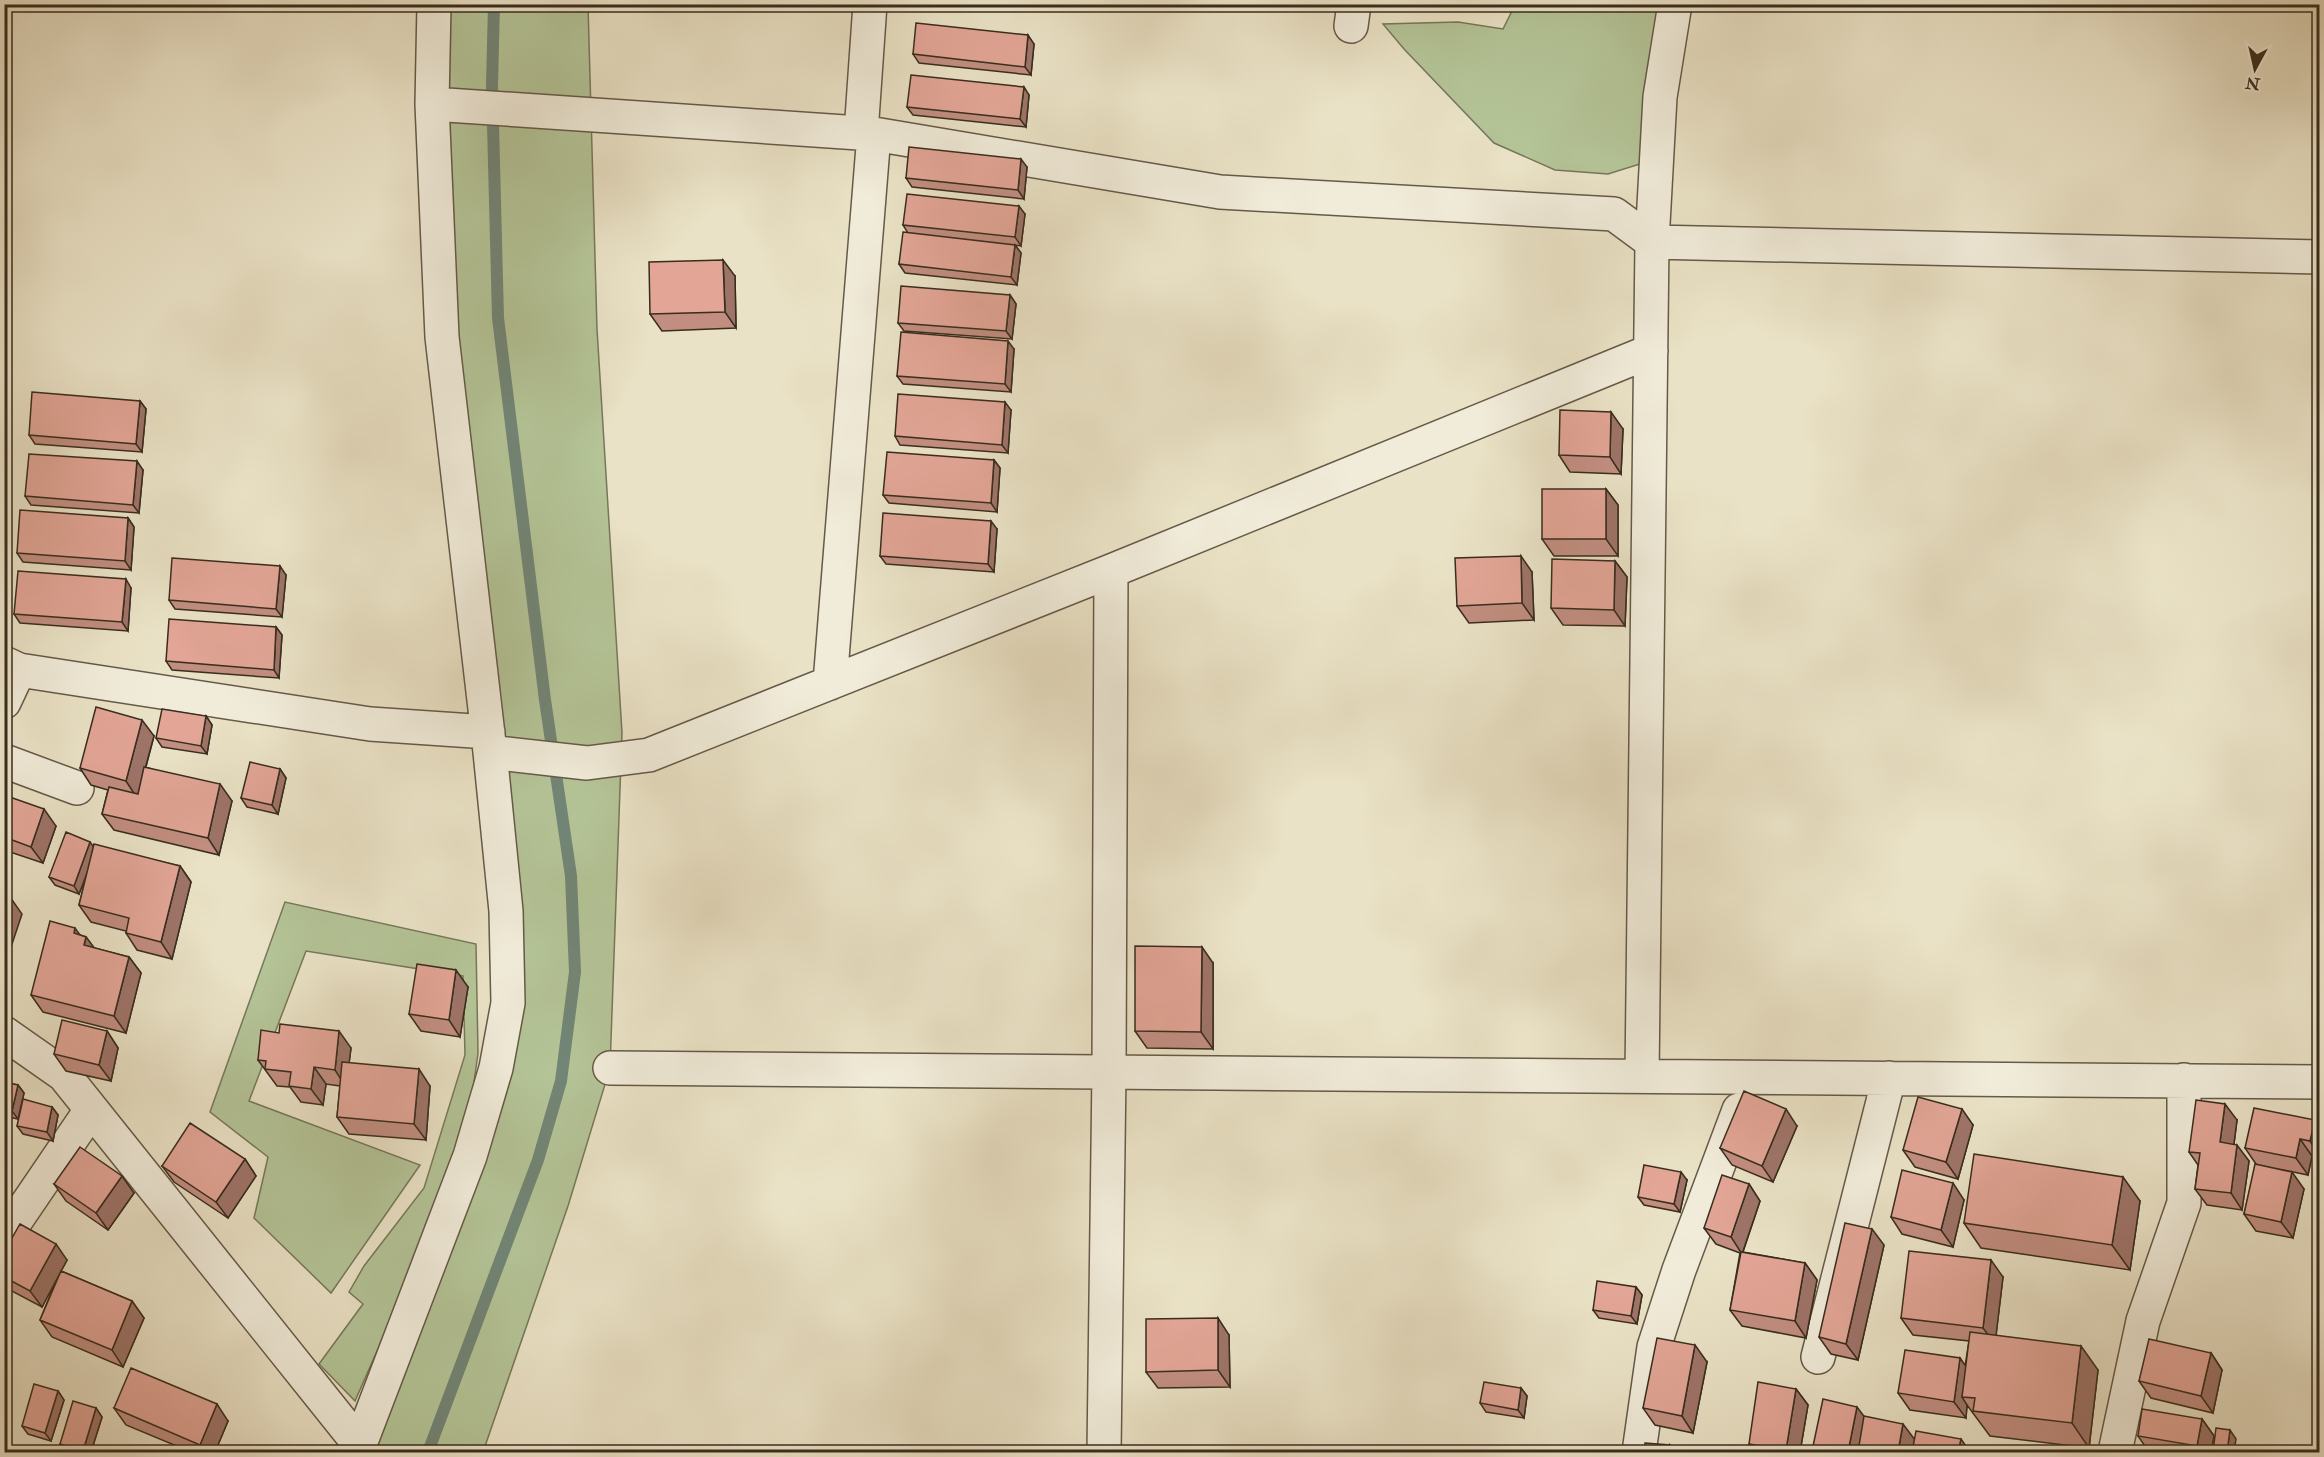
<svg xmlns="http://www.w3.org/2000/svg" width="2324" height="1457" font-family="'IM FELL Double Pica',serif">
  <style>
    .green { fill: #b4c497; stroke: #76785a; stroke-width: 1.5 }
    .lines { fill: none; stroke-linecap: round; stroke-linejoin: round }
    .stream { stroke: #728576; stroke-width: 12 }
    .minor-casing { stroke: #655a48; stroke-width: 36 }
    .minor { stroke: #f1ecda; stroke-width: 33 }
    .wall { fill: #c28e81; stroke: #392d1e; stroke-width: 1.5 }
    .shaded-wall { fill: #9e7469; stroke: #392d1e; stroke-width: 1.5 }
    .building { fill: #e2a596; stroke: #392d1e; stroke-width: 1.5 }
  </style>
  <rect width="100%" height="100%" fill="#eae2c6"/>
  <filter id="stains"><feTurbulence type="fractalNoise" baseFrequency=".00333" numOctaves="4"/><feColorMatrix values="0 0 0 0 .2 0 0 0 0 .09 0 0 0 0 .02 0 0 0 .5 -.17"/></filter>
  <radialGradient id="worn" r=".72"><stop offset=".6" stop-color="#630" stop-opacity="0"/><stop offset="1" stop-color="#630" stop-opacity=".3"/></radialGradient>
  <path class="green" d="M448 5H588L597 329 622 733 610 1068 568 1206 483 1452H357L461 1161 355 1401 319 1364 363 1304 349 1292 364 1266 424 1188 465 1055 463 976 306 951 249 1101 420 1165 331 1293 254 1218 268 1157 210 1112 285 902 476 944 478 1053 465 1148 508 982 479 660 451 215Z
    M1515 5H1659L1656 159 1608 174 1555 170 1494 143 1404 49 1383 24 1458 22 1503 29Z"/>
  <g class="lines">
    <path class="stream" d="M428 1452 538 1160 561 1081 575 972 571 876 545 700 498 318 492 85 494 4"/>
    <defs>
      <path id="minor" d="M1351 26 1354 4
        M432 104 874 134 1220 192 1614 214 1652 242 2320 257
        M861 133 870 4
        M4 663 19 670 370 724 488 732
        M830 683 874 134
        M4 702 19 670
        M490 752 587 763 649 755 1111 571 1651 351
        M4 761 77 788
        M4 1033 64 1075 360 1445
        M610 1068 2320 1082
        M1642 1076 1652 242 1660 97 1675 4
        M4 1238 91 1110
        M1818 1357 1889 1078
        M357 1452 470 1156 496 1068 508 1003 506 911 490 752 442 337 432 104 434 4
        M1104 1452 1109 1071 1111 571
        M1639 1452 1654 1347 1679 1270 1739 1110
        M2115 1452 2143 1321 2184 1203V1080"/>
    </defs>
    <use href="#minor" class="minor-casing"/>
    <use href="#minor" class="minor"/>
  </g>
  <path class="wall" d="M1034 44 1031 75 919 63 913 54Z
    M1029 95 1026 127 913 115 907 107Z
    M1027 167 1024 199 912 187 906 178Z
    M1025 214 1021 246 1015 245 1021 253 1017 285 905 273 899 264 908 233 903 225Z
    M735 276 736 328 662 331 650 314Z
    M1010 295 1016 304 1012 339 904 331 898 323Z
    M1014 349 1011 392 903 384 897 376Z
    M140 401 146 409 142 452 35 444 29 435Z
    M1011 410 1008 453 900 445 895 436Z
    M1623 429 1621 474 1570 472 1559 455Z
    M994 460 1000 468 997 512 889 503 883 495Z
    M143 470 139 513 31 505 25 496Z
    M1606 489 1618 505V556H1554L1542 539Z
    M128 518 134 527 131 570 23 562 17 553Z
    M997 529 994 572 886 564 880 556Z
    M1615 561 1627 577 1625 626 1563 625 1551 608Z
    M1532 572 1534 620 1469 623 1457 606Z
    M286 575 282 617 175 609 169 600Z
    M131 588 128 631 20 623 14 614Z
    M276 627 282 635 279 678 172 670 166 661Z
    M206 716 212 725 207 754 162 747 156 738Z
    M154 736 146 767 232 801 219 855 114 830 102 814 108 790 91 785 80 768Z
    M280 769 286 778 278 814 247 807 241 798Z
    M4 795 56 826 43 863 4 850Z
    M93 846 180 866 191 882 172 959 137 950 126 933V931L91 922 79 905 86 877 79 894 55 885 49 877Z
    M80 935 86 937 94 948 129 957 141 973 126 1033 43 1012 31 995Z
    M1213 963V1049L1147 1048 1135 1031Z
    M468 987 460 1037 421 1031 409 1014Z
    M107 1031 118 1048 111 1081 66 1071 54 1054Z
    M351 1048 349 1063 430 1086 426 1140 349 1134 337 1117 340 1086 326 1084 323 1105 301 1102 290 1087 277 1086 258 1060Z
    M4 1082 18 1085 24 1093 18 1119 4 1116Z
    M52 1107 58 1115 53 1141 23 1134 17 1126Z
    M2237 1120 2234 1144 2249 1161 2242 1210 2207 1205 2195 1189 2198 1165 2189 1152Z
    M1973 1125 1958 1179 1915 1167 1903 1150Z
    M1797 1126 1773 1182 1732 1165 1720 1148Z
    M2319 1127V1157L2312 1156 2308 1175 2283 1170 2304 1189 2293 1238 2256 1231 2244 1214 2256 1164 2245 1148Z
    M245 1159 256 1176 228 1218 174 1182 162 1166Z
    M1687 1180 1680 1212 1644 1205 1638 1197Z
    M54 1184 134 1193 108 1230 66 1201Z
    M1749 1184 1760 1201 1743 1252 1805 1263 1817 1280 1806 1338 1742 1326 1730 1310 1740 1253 1716 1244 1704 1228Z
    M1964 1200 1953 1247 1902 1234 1891 1217Z
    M2140 1201 2130 1270 1981 1248 1964 1223Z
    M1884 1245 1858 1360 1831 1354 1819 1337Z
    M4 1252 67 1260 61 1271 132 1301 144 1318 123 1367 52 1337 40 1320 57 1278 42 1307 6 1288 4 1286Z
    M2003 1277 1996 1335 2098 1370 2089 1448 1990 1436 1967 1405 1966 1418 1910 1410 1898 1393 1960 1358 1965 1366 1969 1341 1913 1335 1901 1318Z
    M1636 1287 1642 1295 1637 1324 1599 1318 1593 1310Z
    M1229 1335 1230 1387 1158 1388 1146 1372Z
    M2211 1353 2222 1370 2213 1413 2151 1398 2139 1381Z
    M1707 1362 1693 1433 1655 1425 1643 1408Z
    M1521 1388 1527 1396 1524 1418 1486 1412 1480 1403Z
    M1796 1389 1808 1405 1800 1452H1755L1749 1444Z
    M58 1391 64 1400 51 1441 28 1434 22 1426Z
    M96 1408 102 1417 91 1452H66L60 1444Z
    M114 1408 228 1421 215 1452H191L126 1425Z
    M2202 1419 2214 1436 2211 1452H2149L2138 1436Z"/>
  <path class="shaded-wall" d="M1028 35 1034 44 1031 75 1025 67Z
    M1024 87 1029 95 1026 127 1020 119Z
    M1021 159 1027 167 1024 199 1018 190Z
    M1019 206 1025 214 1021 246 1015 237Z
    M1015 245 1021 253 1017 285 1011 277Z
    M723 260 735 276 736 328 725 312Z
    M1010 295 1016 304 1012 339 1006 331Z
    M1008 341 1014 349 1011 392 1005 384Z
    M140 401 146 409 142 452 136 444Z
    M1005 402 1011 410 1008 453 1002 445Z
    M1611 412 1623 429 1621 474 1610 457Z
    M994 460 1000 468 997 512 991 503Z
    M137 461 143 470 139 513 133 505Z
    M1606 489 1618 505V556L1606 539Z
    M128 518 134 527 131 570 125 561Z
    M991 521 997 529 994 572 988 564Z
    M1521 556 1532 572 1534 620 1522 603Z
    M1615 561 1627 577 1625 626 1614 610Z
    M280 566 286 575 282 617 276 609Z
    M126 579 131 588 128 631 122 622Z
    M276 627 282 635 279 678 274 670Z
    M206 716 212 725 207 754 201 746Z
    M142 720 154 736 137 798 126 781Z
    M280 769 286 778 278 814 272 805Z
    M220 784 232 801 219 855 208 838Z
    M44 809 56 826 43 863 31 847Z
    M90 842 96 850 79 894 74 886Z
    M180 866 191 882 172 959 161 942Z
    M10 897 22 914 8 956 4 950V915Z
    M75 928 85 942 86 937 98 953 96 962 74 933Z
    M1202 947 1213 963V1049L1201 1032Z
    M129 957 141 973 126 1033 114 1016Z
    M456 970 468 987 460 1037 449 1020Z
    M107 1031 118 1048 111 1081 99 1065Z
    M339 1031 351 1048 346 1087 335 1070Z
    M314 1067 326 1084 323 1105 311 1089Z
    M419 1069 430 1086 426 1140 414 1124Z
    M18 1085 24 1093 18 1119 12 1111Z
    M2225 1104 2237 1120 2232 1159 2220 1142Z
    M52 1107 58 1115 53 1141 47 1132Z
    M1786 1109 1797 1126 1773 1182 1762 1166Z
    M1962 1109 1973 1125 1958 1179 1946 1162Z
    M2315 1120 2319 1127V1155L2310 1141Z
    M2300 1139 2312 1156 2308 1175 2296 1158Z
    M2237 1145 2249 1161 2242 1210 2231 1193Z
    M245 1159 256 1176 228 1218 216 1202Z
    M1681 1172 1687 1180 1680 1212 1674 1204Z
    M2292 1172 2304 1189 2293 1238 2281 1222Z
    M122 1176 134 1193 108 1230 96 1213Z
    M2123 1177 2140 1201 2130 1270 2112 1245Z
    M1953 1183 1964 1200 1953 1247 1941 1230Z
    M1749 1184 1760 1201 1742 1254 1731 1237Z
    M1872 1229 1884 1245 1858 1360 1846 1344Z
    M56 1244 67 1260 42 1307 30 1291Z
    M1991 1260 2003 1277 1995 1344 1983 1328Z
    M1805 1263 1817 1280 1806 1338 1795 1321Z
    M1636 1287 1642 1295 1637 1324 1631 1316Z
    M132 1301 144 1318 123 1367 112 1350Z
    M1218 1318 1229 1335 1230 1387 1218 1370Z
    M1695 1345 1707 1362 1693 1433 1682 1416Z
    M2081 1346 2098 1370 2089 1448 2072 1423Z
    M2211 1353 2222 1370 2213 1413 2201 1396Z
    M1960 1358 1972 1375 1962 1397 1967 1405 1966 1418 1954 1402Z
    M1521 1388 1527 1396 1524 1418 1518 1410Z
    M1796 1389 1808 1405 1800 1452H1788L1786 1450Z
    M58 1391 64 1400 51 1441 45 1433Z
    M217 1404 228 1421 215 1452H205L200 1445Z
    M1857 1407 1869 1423 1863 1452H1848Z
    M96 1408 102 1417 91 1452H85L83 1451Z
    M2202 1419 2214 1436 2211 1452H2202L2197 1446Z
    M1903 1424 1915 1440 1913 1452H1898Z
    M2230 1430 2236 1439 2234 1452H2227Z
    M1961 1439 1970 1452H1958Z
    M1670 1445 1675 1452H1670Z"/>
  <path class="building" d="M916 23 1028 35 1025 67 913 54Z
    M911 75 1024 87 1020 119 907 107Z
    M909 147 1021 159 1018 190 906 178Z
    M907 194 1019 206 1015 237 903 225Z
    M903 232 1015 245 1011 277 899 264Z
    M723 260 725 312 650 314 649 262Z
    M901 286 1010 295 1006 331 898 323Z
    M901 332 1008 341 1005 384 897 376Z
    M32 392 140 401 136 444 29 435Z
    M898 394 1005 402 1002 445 895 436Z
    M1560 410 1611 412 1610 457 1559 455Z
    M887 452 994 460 991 503 883 495Z
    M29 454 137 461 133 505 25 496Z
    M1542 489H1606V539H1542Z
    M20 510 128 518 125 561 17 553Z
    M883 513 991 521 988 564 880 556Z
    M1521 556 1522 603 1457 606 1455 558Z
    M172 558 280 566 276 609 169 600Z
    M1552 559 1615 561 1614 610 1551 608Z
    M18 571 126 579 122 622 14 614Z
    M169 619 276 627 274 670 166 661Z
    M96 707 142 720 126 781 80 768Z
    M162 709 206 716 201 746 156 738Z
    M250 762 280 769 272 805 241 798Z
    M144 767 220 784 208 838 102 814 109 787 138 794Z
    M4 795 44 809 31 847 4 837Z
    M66 832 90 842 74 886 49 877Z
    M94 844 180 866 161 942 126 933 129 918 79 905Z
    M4 896 10 897 4 915Z
    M50 921 75 928 74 933 86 937 84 945 129 957 114 1016 31 995Z
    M1135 946 1202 947 1201 1032 1135 1031Z
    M417 964 456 970 449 1020 409 1014Z
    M62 1020 107 1031 99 1065 54 1054Z
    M280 1024 339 1031 335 1070 314 1067 311 1089 289 1086 291 1072 265 1069 266 1061 258 1060 261 1030 279 1033Z
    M342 1062 419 1069 414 1124 337 1117Z
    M4 1082 18 1085 12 1111 4 1109Z
    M1744 1091 1786 1109 1762 1166 1720 1148Z
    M1918 1097 1962 1109 1946 1162 1903 1150Z
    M23 1099 52 1107 47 1132 17 1126Z
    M2196 1100 2225 1104 2220 1142 2237 1145 2231 1193 2195 1189 2200 1153 2189 1152Z
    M2254 1108 2315 1120 2310 1141 2300 1139 2296 1158 2245 1148Z
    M190 1123 245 1159 216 1202 162 1166Z
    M80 1147 122 1176 96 1213 54 1184Z
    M1974 1154 2123 1177 2112 1245 1964 1223Z
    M2255 1164 2292 1172 2281 1222 2244 1214Z
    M1644 1165 1681 1172 1674 1204 1638 1197Z
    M1902 1170 1953 1183 1941 1230 1891 1217Z
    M1722 1175 1749 1184 1731 1237 1704 1228Z
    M1845 1223 1872 1229 1846 1344 1819 1337Z
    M20 1224 56 1244 30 1291 4 1277V1252Z
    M1909 1251 1991 1260 1983 1328 1901 1318Z
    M1741 1252 1805 1263 1795 1321 1730 1310Z
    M61 1271 132 1301 112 1350 40 1320Z
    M1597 1281 1636 1287 1631 1316 1593 1310Z
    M1218 1318V1370L1146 1372V1319Z
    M1970 1332 2081 1346 2072 1423 1973 1411 1975 1398 1962 1397Z
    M1657 1338 1695 1345 1682 1416 1643 1408Z
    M2149 1339 2211 1353 2201 1396 2139 1381Z
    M1905 1350 1960 1358 1954 1402 1898 1393Z
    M131 1368 217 1404 200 1445 114 1408Z
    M1484 1382 1521 1388 1518 1410 1480 1403Z
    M1758 1382 1796 1389 1786 1450 1749 1444Z
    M34 1384 58 1391 45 1433 22 1426Z
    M1823 1399 1857 1407 1848 1452H1818L1812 1451Z
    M73 1401 96 1408 83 1451 60 1444Z
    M2142 1409 2202 1419 2197 1446 2138 1436Z
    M1864 1416 1903 1424 1898 1452H1858Z
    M2216 1428 2230 1430 2227 1452H2213Z
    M1916 1431 1961 1439 1958 1452H1912Z
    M1645 1443 1670 1445V1452H1645Z"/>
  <rect width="2324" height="1457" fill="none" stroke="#eae2c6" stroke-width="24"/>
  <rect x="6" y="6" width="2312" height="1445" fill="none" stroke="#392d1e" stroke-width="3"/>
  <rect x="12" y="12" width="2300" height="1433" fill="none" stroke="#392d1e" stroke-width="1.5"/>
  <g transform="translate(2255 69) rotate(188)" stroke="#f1ecda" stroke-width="4.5" paint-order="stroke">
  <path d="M0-4.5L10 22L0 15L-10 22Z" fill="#392d1e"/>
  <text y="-9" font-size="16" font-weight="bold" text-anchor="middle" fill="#392d1e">N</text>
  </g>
  <rect width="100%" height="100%" filter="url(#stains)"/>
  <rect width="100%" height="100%" fill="url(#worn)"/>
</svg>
